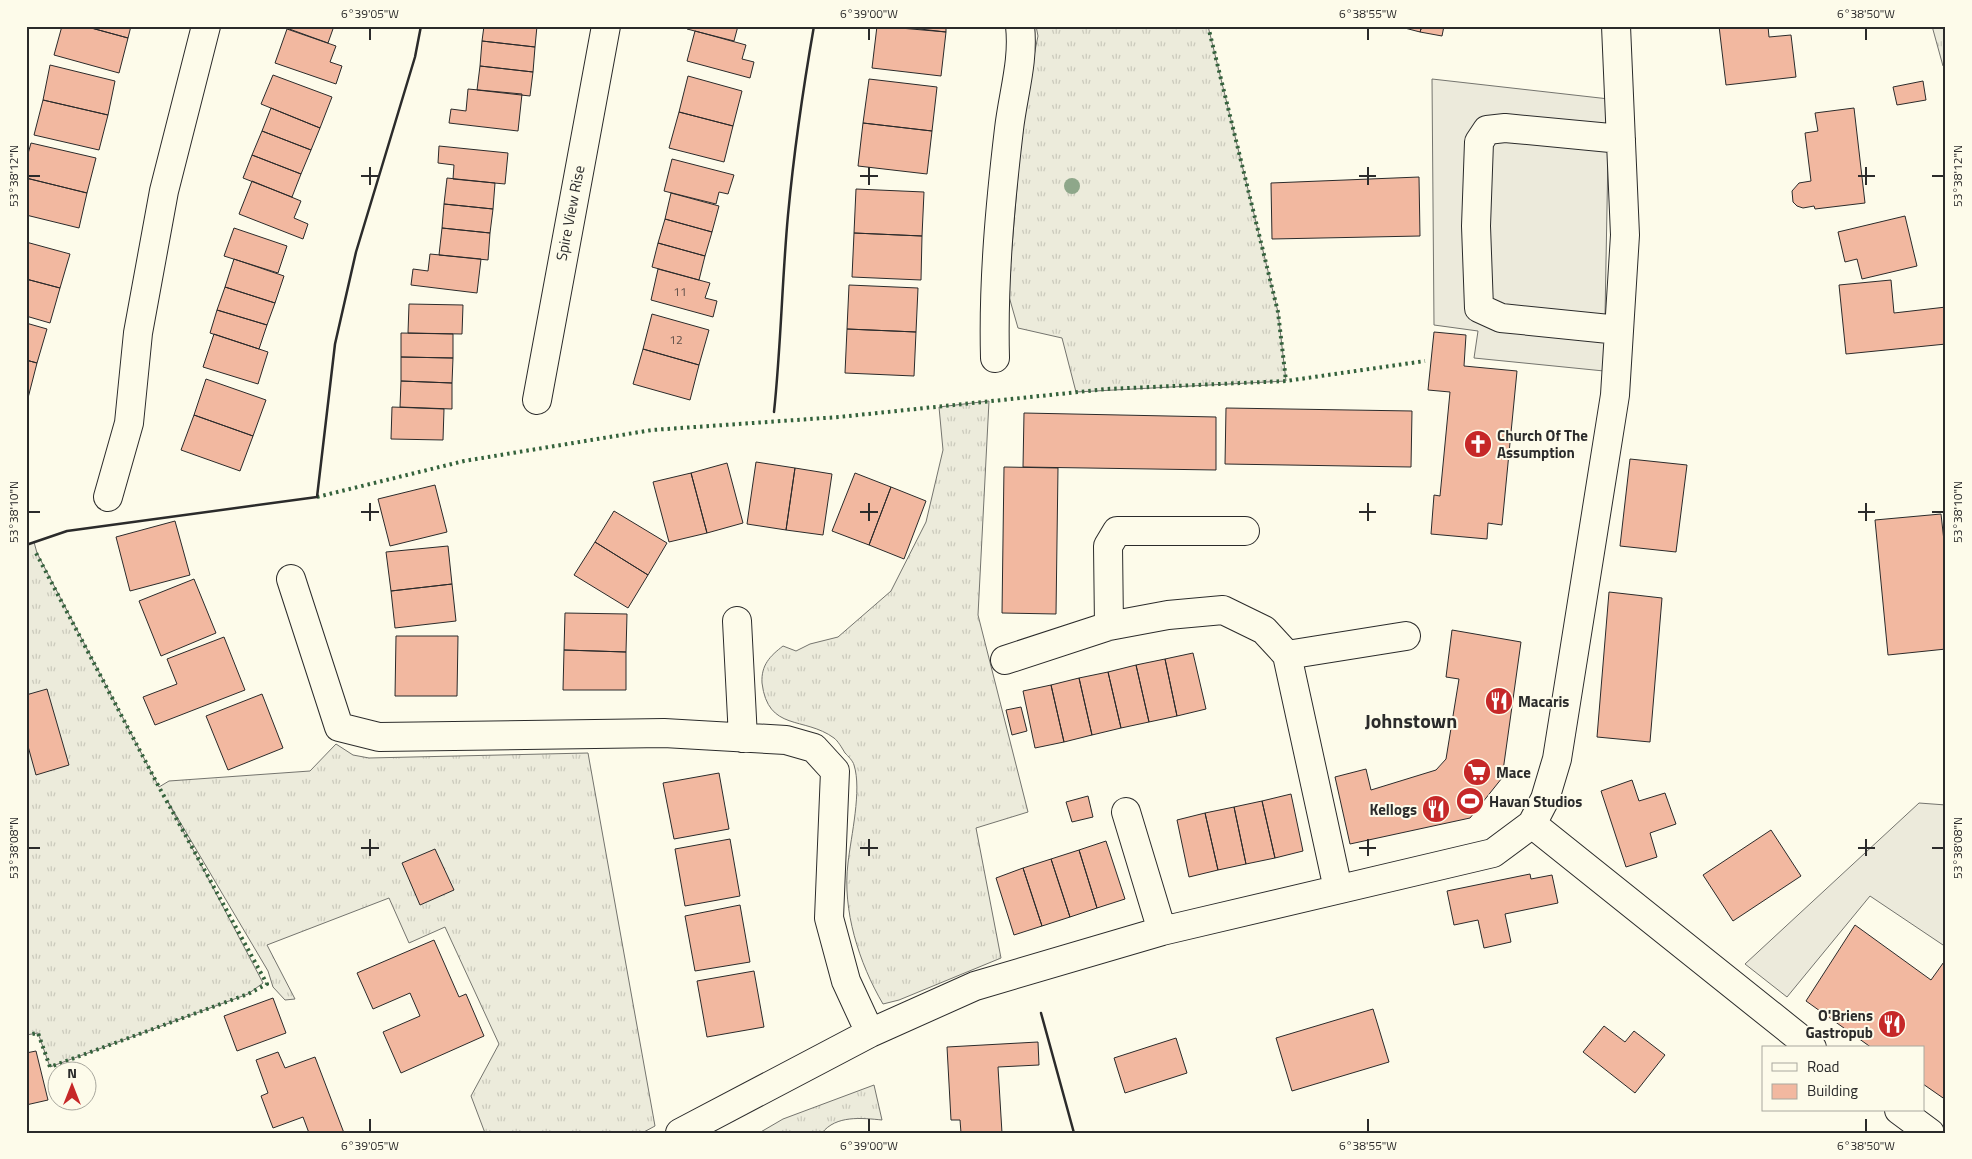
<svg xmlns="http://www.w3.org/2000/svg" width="1972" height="1159" font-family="'Titillium Web',sans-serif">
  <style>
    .grass { fill: url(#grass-tufts); stroke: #74746e }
    .parking { fill: #eceadb; stroke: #74746e }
    .building { fill: #f2b8a0; stroke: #2b2b2b }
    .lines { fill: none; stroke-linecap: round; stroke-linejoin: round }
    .minor-casing { stroke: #2b2b2b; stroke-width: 30 }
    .minor { stroke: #fdfbea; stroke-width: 28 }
    .hedge { stroke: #34623c; stroke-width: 4; stroke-dasharray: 2.5 4; stroke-linecap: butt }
    .wall { stroke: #2b2b2b; stroke-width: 2.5 }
    .tree { fill: #8ea78a }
    .ticks { fill: none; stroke: #2b2b2b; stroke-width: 2 }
    .labels { text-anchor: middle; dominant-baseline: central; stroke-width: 4; stroke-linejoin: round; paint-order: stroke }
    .number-label { font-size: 12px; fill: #5d4e48 }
    .street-label { font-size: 15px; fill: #2b2b2b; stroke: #fdfbea }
    .poi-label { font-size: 15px; font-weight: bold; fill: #2b2b2b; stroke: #fdfbea; text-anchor: start }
    .district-label { font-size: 20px; font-weight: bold; fill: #2b2b2b; stroke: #fdfbea }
    .neatline { fill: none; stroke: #2b2b2b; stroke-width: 2 }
    .ticks-label { font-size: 12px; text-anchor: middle; fill: #2b2b2b }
  </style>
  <defs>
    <pattern id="grass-tufts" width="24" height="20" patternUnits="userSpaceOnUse" patternTransform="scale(1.25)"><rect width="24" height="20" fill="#ecebdb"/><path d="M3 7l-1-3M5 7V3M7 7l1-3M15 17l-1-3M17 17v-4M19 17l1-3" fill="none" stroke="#cbcabc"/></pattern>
  </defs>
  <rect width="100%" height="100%" fill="#fdfbea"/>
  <path class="grass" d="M1036 26H1208L1278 312 1286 381 1076 392 1062 338 1018 328 1008 293 1024 104 1038 36Z
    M1932 26H1946V65L1943 66Z
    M989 401 978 615 1028 812 976 828 1001 958 899 1000 883 1004C859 963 842 910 848 863 851 836 862 790 854 765 853 761 848 756 845 753 842 748 838 741 834 738 804 716 768 732 762 683 761 665 770 656 783 646L796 651 810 644 838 637 891 591 926 522 943 450 939 407Z
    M34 542 37 553 159 787 169 781 310 771 336 744 353 755 369 758 588 753 655 1126 642 1133H485L471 1096 499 1044 445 927 409 943 389 898 267 945 295 999 285 1000 273 987 268 971 167 800 263 983 248 994 50 1067 38 1033 26 1035V545Z
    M874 1085 882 1120C862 1118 836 1115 822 1133H759L783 1119Z"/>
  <path class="parking" d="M1432 79 1609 99 1604 371 1474 358 1478 331 1434 325Z
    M1919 803 1946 805V947L1870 896 1787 997 1745 964Z"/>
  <path class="building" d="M62 26H84L128 38 119 73 54 55Z
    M84 26H131L128 38Z
    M281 26H334L328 43Z
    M484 26H537L535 47 482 41Z
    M688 26H738L734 41 687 29Z
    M877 26 946 32 941 76 872 68Z
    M894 26H946V32Z
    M1397 26H1422L1420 32Z
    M1422 26H1444L1442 36 1420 32Z
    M1719 26H1768L1769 37 1791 35 1796 77 1726 85Z
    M287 29 336 46 330 62 342 66 336 84 275 63Z
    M695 31 746 45 742 59 754 62 750 78 687 61Z
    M482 41 535 47 533 72 480 66Z
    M50 65 115 81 108 115 43 100Z
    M480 66 533 72 530 96 477 90Z
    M273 75 332 97 320 128 261 104Z
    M688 76 742 91 733 126 679 112Z
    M869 79 937 87 932 131 863 123Z
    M1923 81 1926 100 1897 105 1893 87Z
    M468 89 522 94 518 131 449 123 451 109 466 111Z
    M43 100 108 115 99 150 34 135Z
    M271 108 320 128 311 150 262 131Z
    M1854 108 1865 203 1815 209 1814 206 1803 208 1797 206 1793 202 1792 191 1799 183 1811 181 1805 133 1818 131 1815 113Z
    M679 112 733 126 724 162 669 148Z
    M863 123 932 131 927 174 858 166Z
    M262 131 311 150 301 174 252 155Z
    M31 143 96 158 87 193 26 178V161Z
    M439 146 508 153 505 184 453 179 454 165 438 163Z
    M252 155 301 174 292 197 243 178Z
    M672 159 734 175 728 194 719 192 716 204 664 191Z
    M1419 177 1420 236 1272 239 1271 183Z
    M26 178 87 193 79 228 26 215Z
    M447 178 495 183 493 209 444 204Z
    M252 181 301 201 294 218 308 224 303 239 239 214Z
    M856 189 924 192 922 236 854 233Z
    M671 193 719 206 712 232 665 219Z
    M444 204 493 209 490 233 442 228Z
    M1905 216 1917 266 1862 279 1857 259 1845 262 1838 232Z
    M665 219 712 232 705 256 658 243Z
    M234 228 287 246 278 273 224 256Z
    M442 228 490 233 488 260 439 255Z
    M854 233 922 236 921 280 852 277Z
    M26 242 70 254 60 288 26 279Z
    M658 243 705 256 699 280 652 267Z
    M430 254 481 259 477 293 411 285 413 269 428 271Z
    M234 259 284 276 275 303 225 287Z
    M658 269 710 283 705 298 717 301 713 317 651 300Z
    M26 279 60 288 50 323 26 316Z
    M1891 280 1894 313 1946 307V344L1846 354 1839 285Z
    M849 285 918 288 916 332 847 329Z
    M225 287 275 303 267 325 217 310Z
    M409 304 463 305 462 334 408 333Z
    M217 310 267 325 259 349 210 333Z
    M652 314 709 330 699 365 643 349Z
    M26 323 47 329 37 363 26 360Z
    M847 329 916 332 914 376 845 373Z
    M1434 332 1466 335 1464 366 1517 371 1502 525 1488 523 1487 539 1431 534 1434 495 1440 496 1450 392 1428 390Z
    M401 333 453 334V358L401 357Z
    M214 334 268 352 258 384 203 367Z
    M643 349 699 365 690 400 633 384Z
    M401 357 453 358 452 383 401 381Z
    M26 360 37 363 28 398 26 397Z
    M206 379 266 400 253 436 194 415Z
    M401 381 452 383V409L400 407Z
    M392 407 444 409 443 440 391 439Z
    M1226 408 1412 411 1411 467 1225 464Z
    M1024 413 1216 417V470L1023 467Z
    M194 415 253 436 240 471 181 450Z
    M1630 459 1687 465 1676 552 1620 546Z
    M756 462 795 468 786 530 747 524Z
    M727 463 743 523 707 533 691 473Z
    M1004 467 1058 468 1056 614 1002 613Z
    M795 468 832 474 823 535 786 530Z
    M691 473 707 533 669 542 653 482Z
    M855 473 891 487 869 545 832 531Z
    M435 485 447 532 390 546 378 499Z
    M891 487 926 501 904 559 869 545Z
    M614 511 667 543 648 575 595 542Z
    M1941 514 1946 559V649L1888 655 1875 520Z
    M175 521 190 575 130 591 116 537Z
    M595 542 648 575 628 608 574 575Z
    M448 546 452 584 391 591 386 552Z
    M194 579 216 633 161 656 139 601Z
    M452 584 456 621 395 628 391 591Z
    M1609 592 1662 598 1650 742 1597 737Z
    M565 613 627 614 626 652 564 650Z
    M1452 630 1521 642 1502 778 1470 818 1350 844 1335 777 1366 769 1371 790 1436 770 1446 759 1459 679 1446 677Z
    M396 636H458L457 696H395Z
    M224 637 245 690 155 725 143 697 177 684 167 659Z
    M564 650 626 652V690H563Z
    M1193 653 1206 709 1177 716 1165 659Z
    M1165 659 1177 716 1149 722 1136 665Z
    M1136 665 1149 722 1121 728 1108 672Z
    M1108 672 1121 728 1092 735 1079 678Z
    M1079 678 1092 735 1064 742 1051 685Z
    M1051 685 1064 742 1035 748 1023 691Z
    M47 689 69 765 36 775 26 739V695Z
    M262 694 283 748 228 770 206 716Z
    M1021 707 1027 731 1012 735 1006 710Z
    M719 773 729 829 674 839 663 783Z
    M1632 780 1639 801 1665 793 1676 824 1650 833 1657 857 1626 867 1601 791Z
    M1291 794 1303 851 1275 858 1262 801Z
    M1088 796 1093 817 1072 822 1066 802Z
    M1262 801 1275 858 1246 864 1234 807Z
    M1234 807 1246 864 1218 870 1205 813Z
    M1205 813 1218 870 1189 877 1177 820Z
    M1771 830 1801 876 1733 921 1703 875Z
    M730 839 740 896 685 906 675 849Z
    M1106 841 1125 899 1097 908 1079 850Z
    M435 849 454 890 420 905 402 863Z
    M1079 850 1097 908 1070 917 1051 859Z
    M1051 859 1070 917 1042 926 1023 868Z
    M1023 868 1042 926 1014 935 996 878Z
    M1530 874 1531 879 1552 875 1558 903 1505 914 1511 942 1484 948 1478 920 1454 925 1447 891Z
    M740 905 750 962 695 971 685 916Z
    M1855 925 1931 980 1946 959V1100L1923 1084V1048H1872L1806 1001Z
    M434 940 459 997 466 994 484 1036 401 1073 383 1032 420 1016 410 993 373 1009 357 973Z
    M754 971 764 1027 707 1037 697 981Z
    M273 998 286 1033 237 1051 224 1016Z
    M1373 1009 1389 1062 1292 1091 1276 1038Z
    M1604 1026 1625 1042 1634 1031 1665 1055 1635 1093 1583 1052Z
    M1176 1038 1187 1073 1125 1093 1114 1058Z
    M1038 1042 1039 1065 998 1067 1002 1133H961L960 1120H951L947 1047Z
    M36 1051 48 1100 26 1105V1053Z
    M278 1052 285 1068 315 1057 344 1133H309L303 1117 273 1128 261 1096 268 1093 256 1060Z"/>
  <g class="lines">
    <defs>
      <path id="minor" d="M1619 330 1501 318 1479 308 1476 226 1479 142 1487 130 1505 128 1621 139
        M995 358C993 281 1000 205 1009 129 1013 94 1024 61 1020 26
        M537 400 606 26
        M108 497 129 423 138 333 164 191 206 26
        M291 579 339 727 379 737 664 733 786 740 814 748 835 771 829 918 846 981 870 1033
        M737 621 743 738
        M1109 626 1108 546 1117 531H1245
        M1287 655 1406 636
        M1005 660 1109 626 1168 615 1223 610 1264 630 1287 655 1338 889
        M1126 812 1162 931
        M1532 824 1812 1048
        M1899 1110 1930 1133
        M680 1133 870 1033 975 986 1162 931 1493 853 1532 824 1545 799 1557 759 1615 395 1625 235 1616 26"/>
    </defs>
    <use href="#minor" class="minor-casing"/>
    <use href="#minor" class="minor"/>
    <path class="hedge" d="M1208 26 1278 312 1286 381
      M317 497 464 461 652 430 839 417 1107 389 1286 381 1425 361
      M26 1035 38 1033 50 1067 248 994 267 984 159 787 36 553"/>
    <path class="wall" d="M774 412C781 346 782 280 788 215 794 151 803 89 814 26
      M26 545 67 531 317 497 335 344 356 252 415 57 421 26
      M1041 1013 1074 1133"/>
  </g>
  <circle class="tree" cx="1072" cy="186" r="8"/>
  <path class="ticks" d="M370 28V40M869 28V40M1368 28V40M1866 28V40M370 167V185M869 167V185M1368 167V185M1866 167V185M28 176H40M361 176H379M860 176H878M1359 176H1376M1858 176H1875M1932 176H1944M370 503V521M869 503V521M1368 503V521M1866 503V521M28 512H40M361 512H379M860 512H878M1359 512H1376M1858 512H1875M1932 512H1944M370 839V856M869 839V856M1368 839V856M1866 839V856M28 848H40M361 848H379M860 848H878M1359 848H1376M1858 848H1875M1932 848H1944M370 1119V1132M869 1119V1132M1368 1119V1132M1866 1119V1132"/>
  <defs>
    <symbol id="church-disc" viewBox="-11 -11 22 22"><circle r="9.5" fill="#c62828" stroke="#fdfbea"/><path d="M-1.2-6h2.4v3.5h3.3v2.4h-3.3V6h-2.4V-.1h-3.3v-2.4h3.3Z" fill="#fff"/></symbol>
    <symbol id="restaurant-disc" viewBox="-11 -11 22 22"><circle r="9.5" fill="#c62828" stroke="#fdfbea"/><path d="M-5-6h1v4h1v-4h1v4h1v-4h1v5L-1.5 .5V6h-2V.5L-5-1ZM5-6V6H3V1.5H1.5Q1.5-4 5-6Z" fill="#fff"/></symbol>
    <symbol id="supermarket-disc" viewBox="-11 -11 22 22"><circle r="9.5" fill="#c62828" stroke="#fdfbea"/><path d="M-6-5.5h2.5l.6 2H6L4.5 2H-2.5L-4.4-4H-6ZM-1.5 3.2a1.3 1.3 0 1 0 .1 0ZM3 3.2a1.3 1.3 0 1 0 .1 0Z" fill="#fff"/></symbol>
    <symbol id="stadium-disc" viewBox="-11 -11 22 22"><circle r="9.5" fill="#c62828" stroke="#fdfbea"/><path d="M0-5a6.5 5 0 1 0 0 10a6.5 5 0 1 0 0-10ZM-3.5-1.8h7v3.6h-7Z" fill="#fff"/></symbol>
  </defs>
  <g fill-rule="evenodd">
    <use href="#church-disc" x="1462" y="428" width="32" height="32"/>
    <use href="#restaurant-disc" x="1483" y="685" width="32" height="32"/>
    <use href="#supermarket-disc" x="1461" y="756" width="32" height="32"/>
    <use href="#stadium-disc" x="1454" y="785" width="32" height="32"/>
    <use href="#restaurant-disc" x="1420" y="793" width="32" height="32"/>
    <use href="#restaurant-disc" x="1876" y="1008" width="32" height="32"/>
  </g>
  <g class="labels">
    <g class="number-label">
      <text x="680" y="291">11</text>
      <text x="676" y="339">12</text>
    </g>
    <g class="street-label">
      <text transform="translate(570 213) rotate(-79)">Spire View Rise</text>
    </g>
    <g class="poi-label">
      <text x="1497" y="435">Church Of The<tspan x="1497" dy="17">Assumption</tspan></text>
      <text x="1518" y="701">Macaris</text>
      <text x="1496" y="772">Mace</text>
      <text x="1489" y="801">Havan Studios</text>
      <text x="1417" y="809" text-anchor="end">Kellogs</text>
      <text x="1873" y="1015" text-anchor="end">O'Briens<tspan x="1873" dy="17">Gastropub</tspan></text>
    </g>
    <g class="district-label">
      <text x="1411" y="720">Johnstown</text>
    </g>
  </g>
  <rect width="1972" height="1159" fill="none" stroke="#fdfbea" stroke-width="55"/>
  <rect x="1762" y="1046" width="162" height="65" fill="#fdfbea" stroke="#a9a89e"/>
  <rect x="1772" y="1063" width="25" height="8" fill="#fdfbea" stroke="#a9a89e"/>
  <text x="1807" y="1072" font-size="15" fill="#2b2b2b">Road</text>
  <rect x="1772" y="1084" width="25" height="15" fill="#f2b8a0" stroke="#a9a89e"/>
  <text x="1807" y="1096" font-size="15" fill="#2b2b2b">Building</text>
  <g transform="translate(72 1086)"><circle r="24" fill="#fdfbea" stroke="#a9a89e"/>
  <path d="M0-4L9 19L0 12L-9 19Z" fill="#c62828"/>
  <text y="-8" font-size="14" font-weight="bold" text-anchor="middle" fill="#2b2b2b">N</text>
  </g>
  <rect x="28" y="28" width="1916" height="1104" class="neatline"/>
  <g class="ticks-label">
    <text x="370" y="18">6°39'05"W</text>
    <text x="869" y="18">6°39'00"W</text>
    <text x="1368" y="18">6°38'55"W</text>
    <text x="1866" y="18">6°38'50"W</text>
    <text transform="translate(14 176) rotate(-90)" y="4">53°38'12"N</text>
    <text transform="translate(1958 176) rotate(-90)" y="4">53°38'12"N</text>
    <text transform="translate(14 512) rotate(-90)" y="4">53°38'10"N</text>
    <text transform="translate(1958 512) rotate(-90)" y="4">53°38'10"N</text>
    <text transform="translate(14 848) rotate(-90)" y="4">53°38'08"N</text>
    <text transform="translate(1958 848) rotate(-90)" y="4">53°38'08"N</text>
    <text x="370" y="1150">6°39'05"W</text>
    <text x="869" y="1150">6°39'00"W</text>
    <text x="1368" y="1150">6°38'55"W</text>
    <text x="1866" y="1150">6°38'50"W</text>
  </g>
</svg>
